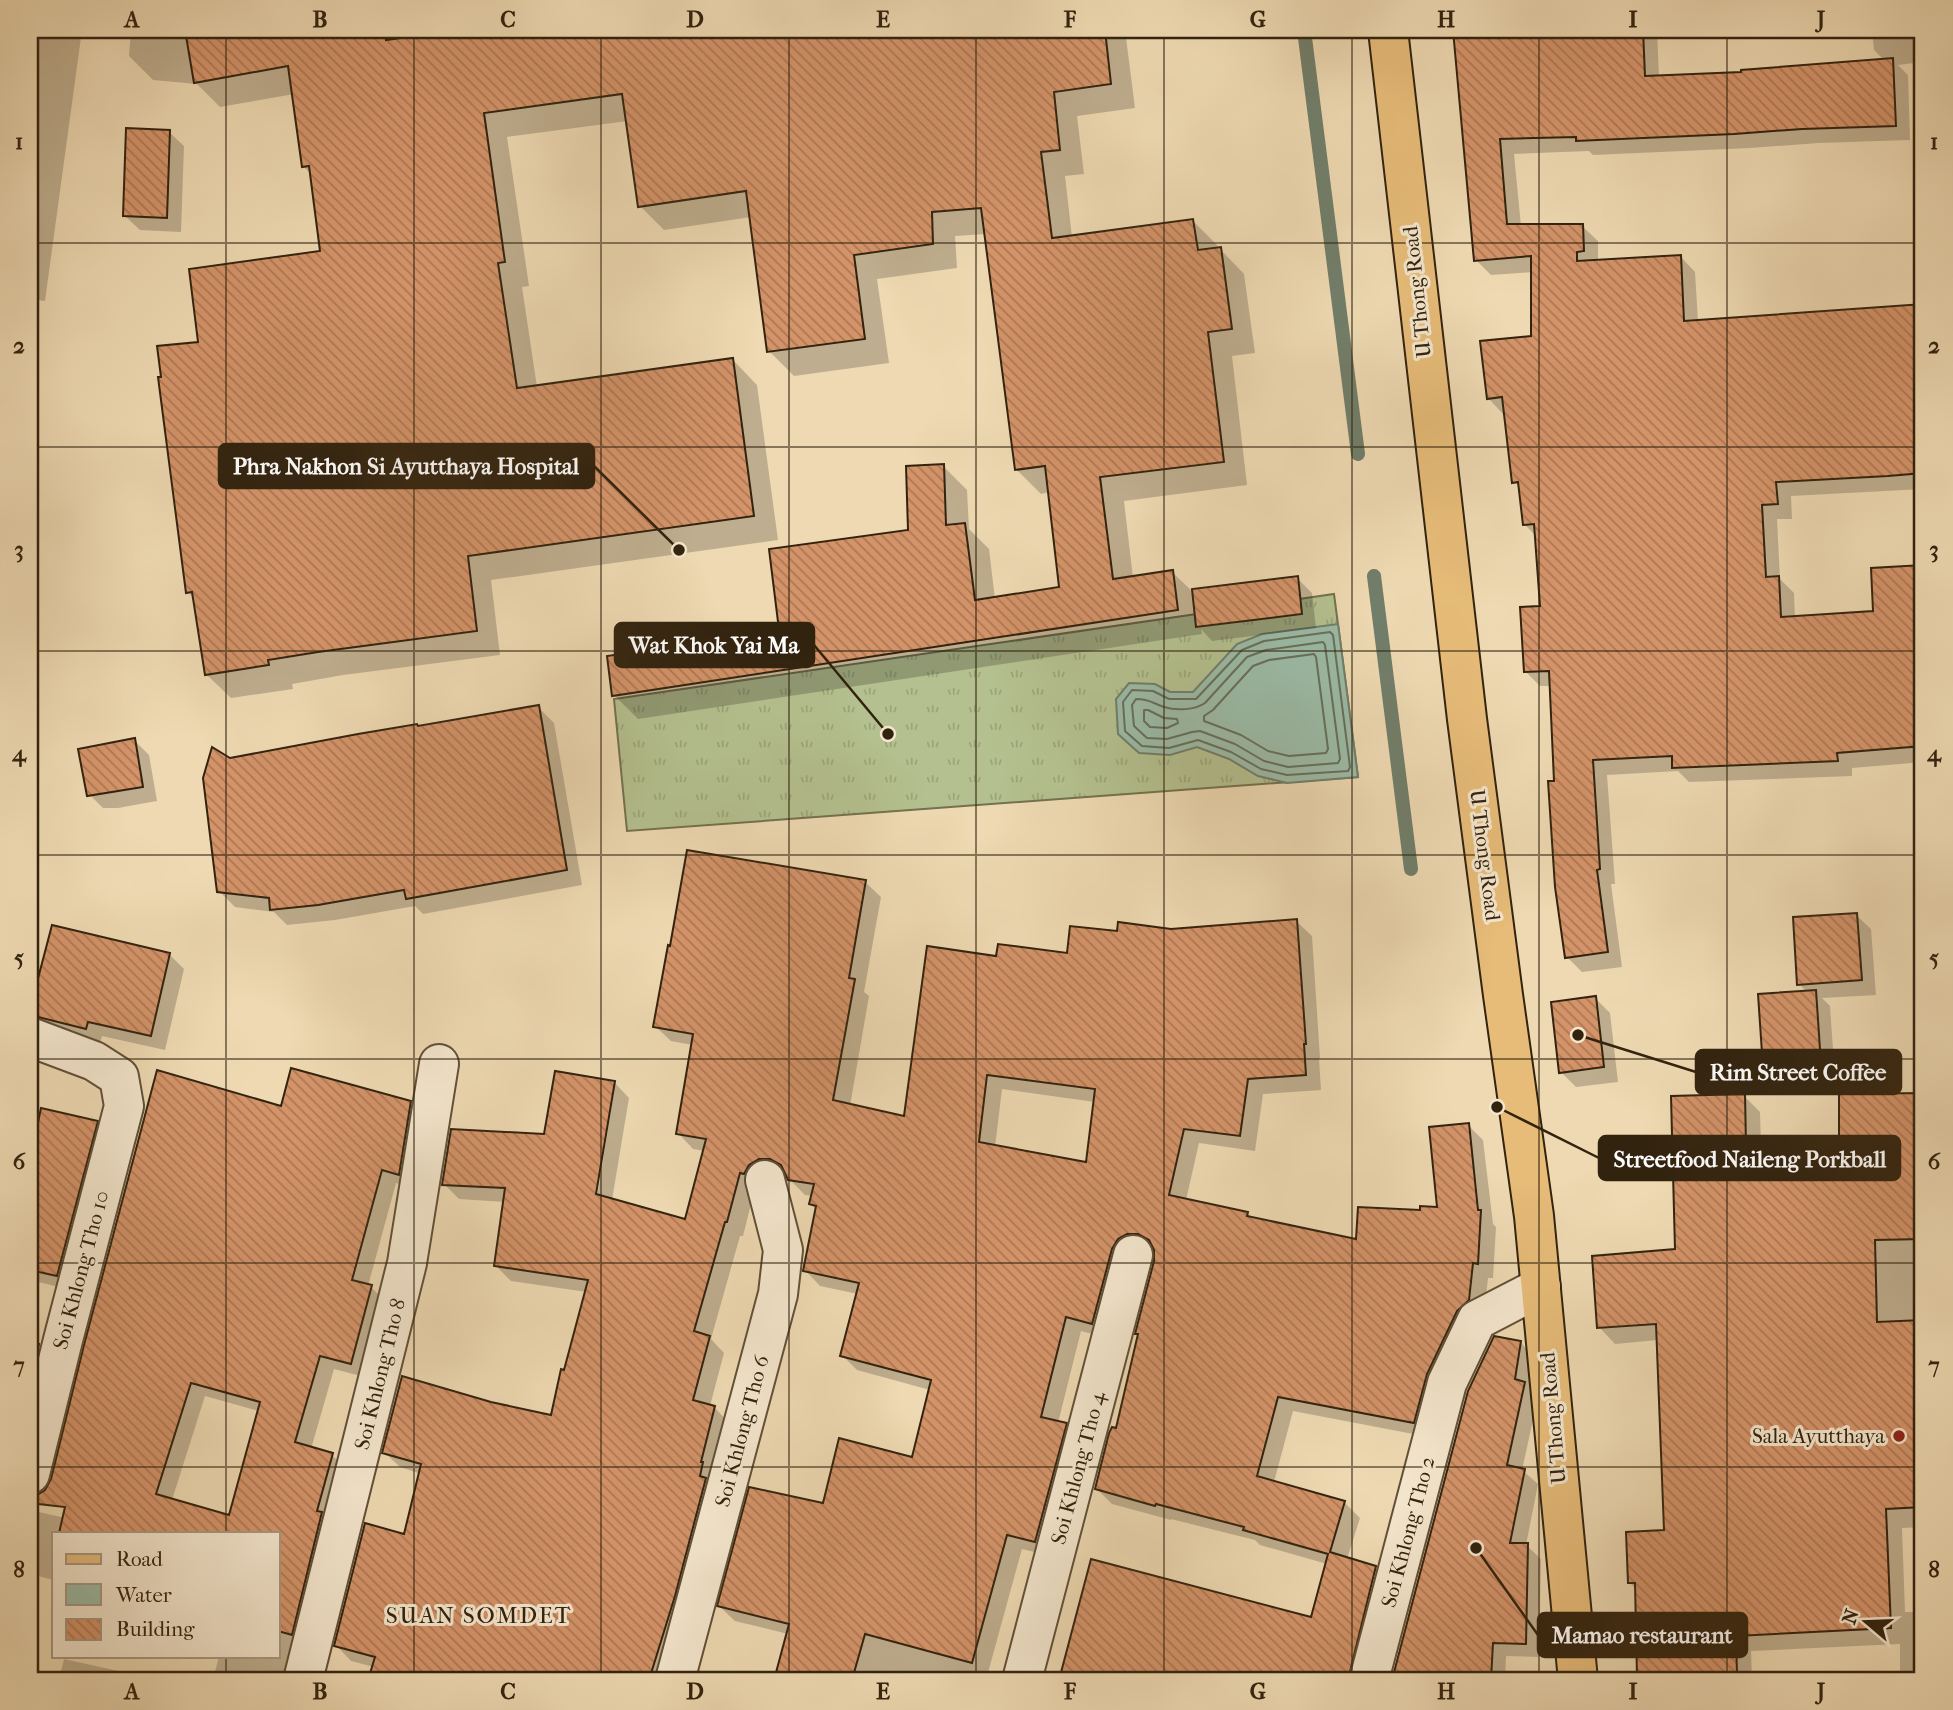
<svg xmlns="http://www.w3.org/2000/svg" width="1953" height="1710" font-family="'IM FELL French Canon',serif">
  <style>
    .grass { fill: url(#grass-tufts); stroke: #73724f; stroke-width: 2 }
    .water { fill: #9bbba7; stroke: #717e6a; stroke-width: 2 }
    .shadow { fill: #0003; fill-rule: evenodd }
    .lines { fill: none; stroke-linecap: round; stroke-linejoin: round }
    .shore { stroke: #666f5b; stroke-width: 2 }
    .stream { stroke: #717e6a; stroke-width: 14 }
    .building { fill: url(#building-back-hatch); stroke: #32230f; stroke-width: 2; fill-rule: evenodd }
    .minor-casing { stroke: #615038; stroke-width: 42 }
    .primary-casing { stroke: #32230f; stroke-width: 42 }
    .minor { stroke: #f4e6cd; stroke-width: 38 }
    .primary { stroke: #e7bc79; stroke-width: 38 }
    .grid { fill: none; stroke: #32230f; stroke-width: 2; stroke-opacity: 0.55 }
    .poi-dot { fill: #8f2418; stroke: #f4e6cd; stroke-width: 2.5 }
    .labels { text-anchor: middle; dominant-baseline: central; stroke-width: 6; stroke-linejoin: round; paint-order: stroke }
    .street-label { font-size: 21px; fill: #32230f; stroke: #f4e6cd }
    .poi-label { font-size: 21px; fill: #32230f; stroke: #f4e6cd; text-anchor: end }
    .neighbourhood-label { font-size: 23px; letter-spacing: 2px; fill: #32230f; stroke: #f4e6cd }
    .leader { fill: none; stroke: #32230f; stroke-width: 2.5 }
    .callout-dot { fill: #32230f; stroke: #f4e6cd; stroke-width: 2.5 }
    .callout { fill: #32230f; stroke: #32230f; stroke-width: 2.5 }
    .callout-label { font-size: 23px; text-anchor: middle; font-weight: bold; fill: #fff }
    .neatline { fill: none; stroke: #32230f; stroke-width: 2.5 }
    .grid-label { font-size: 23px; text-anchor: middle; font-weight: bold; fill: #32230f }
  </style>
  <defs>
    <pattern id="grass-tufts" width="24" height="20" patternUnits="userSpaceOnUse" patternTransform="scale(1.75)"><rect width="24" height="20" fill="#b4c08f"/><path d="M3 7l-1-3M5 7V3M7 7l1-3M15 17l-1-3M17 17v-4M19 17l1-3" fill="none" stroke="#9ba57a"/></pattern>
    <pattern id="building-back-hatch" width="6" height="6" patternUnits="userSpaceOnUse" patternTransform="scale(1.75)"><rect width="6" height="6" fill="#d49369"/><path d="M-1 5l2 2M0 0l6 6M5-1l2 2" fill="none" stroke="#ad7855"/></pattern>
  </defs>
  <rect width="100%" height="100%" fill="#eed9b2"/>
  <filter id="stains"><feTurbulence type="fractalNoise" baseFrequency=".00286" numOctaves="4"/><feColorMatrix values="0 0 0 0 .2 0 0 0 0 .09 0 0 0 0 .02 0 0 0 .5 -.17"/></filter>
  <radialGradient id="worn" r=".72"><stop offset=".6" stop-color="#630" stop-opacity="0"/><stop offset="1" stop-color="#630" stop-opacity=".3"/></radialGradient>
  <path class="grass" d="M1334 594 1358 777 627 831 614 699Z"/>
  <path class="water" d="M1338 624 1358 777 1287 783 1258 776 1229 759 1197 747 1170 755 1139 753 1118 734 1116 699 1129 683 1155 684 1170 692H1193L1237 644 1262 634Z"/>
  <path class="shadow" d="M30 30H82L45 301 30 299Z
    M131 30H1125L1135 108 1077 116 1084 174 1065 176 1072 237 1193 221 1217 245 1218 249H1220L1244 274 1255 353 1232 356 1247 485 1124 501 1133 578 1172 572 1194 593 1297 578 1312 593 1316 628 1212 641 1201 629 1202 634 638 719 614 695 781 631 910 531 943 466 967 490 969 529 989 549 995 599 1061 589 1050 492 1041 494 1016 469 986 234 955 236 957 268 877 279 889 363 794 376 769 351 751 217 664 230 640 206 628 121 507 137 529 286 522 287 537 387 733 360 757 385 778 540 491 580 500 655 343 675 292 684 293 689 231 698 206 674 195 599 188 592 200 344 322 252 311 174 303 166 294 94 220 107 197 84 153 80 129 56Z
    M1455 30H1657L1659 78 1743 73 1884 60 1874 50 1872 30H1923V62L1898 65 1908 75 1910 140 1819 143 1750 148 1593 155 1589 151 1514 154 1521 226H1582L1598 241V261L1680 256 1695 272 1698 321 1923 306V489L1791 496 1792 519H1777L1780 579 1794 593 1795 618 1875 613 1873 569 1923 566V762L1852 768V776L1689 782 1678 771 1607 775 1615 884H1611L1622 967 1582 972 1567 957 1555 783 1552 686H1540L1525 671 1542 608 1537 537 1524 524 1521 488 1514 482 1506 413 1503 414 1488 398 1533 337V272L1491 275 1476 260Z
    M169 132 184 146 181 232 140 230 125 216Z
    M538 707 554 723 582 885 423 914 415 906 335 920 287 925 274 912 235 907 219 891 229 760Z
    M134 740 149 755 157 801 118 808H103L88 793Z
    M865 882 881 897 864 992 869 996 850 1106 906 1118 997 958 1068 954 1118 933 1171 931 1296 921 1312 936 1320 1058 1319 1059 1321 1090 1263 1094 1255 1151 1199 1143 1186 1200 1247 1213 1253 1220 1358 1242 1421 1212 1439 1209 1468 1125 1483 1140 1493 1224 1496 1227 1493 1278H1488L1484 1315 1429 1437 1293 1411 1274 1482 1344 1502 1360 1518 1347 1559 1376 1567 1391 1583 1365 1680H1348L1376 1575H1372L1345 1680H1061L1092 1561 1312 1619 1327 1564 1260 1545 1255 1540 1171 1519V1520L1112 1504 1096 1488 1117 1430 1139 1336 1137 1333 1156 1261V1249H1143L1108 1338 1081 1331 1058 1423 1066 1424 1081 1440 1051 1556 1022 1549 986 1680H776L788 1634 735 1621 719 1606 824 1505 914 1459 930 1390 857 1370 842 1355 858 1294 820 1286 805 1270 817 1210 811 1204 813 1196 805 1195 789 1179 787 1174H775L755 1188 743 1236H740L711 1339 724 1353 710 1406 714 1407 729 1423 668 1680H370L374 1667 351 1661 336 1645 405 1536 421 1474 400 1467 384 1452 491 1403 552 1417 587 1292 511 1281 496 1266 505 1202 459 1199 444 1184 546 1136 614 1082 629 1098 612 1200 686 1221 705 1151 693 1149 678 1133 693 1045 671 1041 655 1026ZM1002 1089 1095 1102 1087 1164 995 1147ZM611 1092H614L596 1203 593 1202Z
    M1856 915 1871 929 1876 995 1822 998 1830 1006 1835 1078 1779 1082 1764 1067 1807 992 1799 984Z
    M169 954 184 969 165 1050 102 1036 100 1043 45 1029 30 1014Z
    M1595 998 1610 1013 1618 1082 1576 1087 1561 1072Z
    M1923 1094V1527L1902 1528 1905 1612H1923V1680H1900V1644L1751 1651 1752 1680H1639L1636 1589 1629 1582 1666 1532 1658 1340 1615 1344 1599 1327 1677 1250 1744 1096 1760 1112 1761 1147 1841 1145V1096Z
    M410 1103 424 1117 413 1188 396 1183 368 1286 371 1287 385 1301 365 1377 334 1369 311 1449 332 1455 346 1469 298 1680H213L219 1656H278V1533H54V1580L30 1574V1510L83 1522 282 1108ZM205 1396 259 1411 230 1517 172 1500Z
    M42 1110 97 1122 111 1137 72 1290 30 1280V1169Z
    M1521 1343 1534 1357 1529 1388 1538 1397 1522 1470 1538 1484 1526 1545 1541 1559 1539 1657 1506 1656 1505 1680H1393L1469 1391Z
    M30 1344 38 1346 53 1360 30 1448Z
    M64 1659 150 1678 151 1672 183 1680H59Z"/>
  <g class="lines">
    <path class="shore" d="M1330 632 1333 635 1350 767 1348 771 1287 775 1261 769 1231 752 1198 740 1169 748 1142 746 1125 731 1123 702 1132 690 1153 691 1169 699H1196L1242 650 1264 641Z
      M1323 642 1325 645 1340 759 1338 763 1288 767 1264 761 1235 744 1200 731 1192 732 1167 739 1147 738 1134 726 1132 705 1136 699C1150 699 1152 703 1164 707 1176 711 1195 710 1205 703L1247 657 1266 650Z
      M1314 654 1316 657 1328 749 1326 753 1289 756 1268 751 1241 735 1204 721V716L1213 710 1253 666 1269 660Z
      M1144 710H1148L1164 718 1177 719 1178 723 1167 728 1150 727 1144 721Z"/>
    <path class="stream" d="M1304 30 1358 454
      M1374 576 1411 869"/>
  </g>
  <path class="building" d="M185 30H385L386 40 456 30H1046L1047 35 1085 30H1105L1111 84 1054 92 1060 150 1041 152 1052 238 1193 219 1198 250 1221 247 1232 329 1208 332 1224 462 1100 477 1113 579 1173 570 1178 610 612 696 607 656 779 630 769 549 908 530 906 466 944 464 946 525 965 523 975 600 1059 587 1045 466 1015 470 981 208 932 212 933 244 854 255 865 339 767 352 746 191 638 207 622 94 484 113 505 262 498 263 517 388 733 358 754 516 468 556 477 631 318 652 268 660 269 665 205 675 192 592 186 593 158 377H161L157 346 198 342 189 269 320 251 309 166 302 167 288 66 194 83Z
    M1453 30H1643L1645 76 1741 72V70L1893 58 1896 126 1802 129 1734 134 1576 141V137L1500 139 1507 224H1583L1584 251 1577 252V261L1681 255 1684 321 1923 304V473L1888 476 1776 482 1778 504 1762 505 1766 577 1779 576 1781 617 1873 611 1871 568 1923 565V746L1837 753 1838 761 1672 768V756L1593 760 1600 869 1597 870 1608 952 1565 958 1555 887 1548 781H1554L1549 671 1524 672 1520 607 1540 606 1534 524 1523 525 1518 482 1512 483 1502 397 1487 399 1480 341 1531 336V256L1474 261Z
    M126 128 170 130 167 218 123 216Z
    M1298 576 1302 614 1196 627 1192 589Z
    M539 705 567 870 406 899 404 890 318 905 270 910 269 898 217 892 203 778 212 747 230 758 358 734 417 724 418 726Z
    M135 738 143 787 87 796 78 749Z
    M687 850 866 880 849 978 855 979 833 1100 904 1116 927 946 996 956 998 944 1067 953 1070 926 1117 931 1118 922 1171 929 1297 919 1306 1044H1304L1306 1075 1248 1079 1240 1136 1184 1129 1169 1195 1248 1212 1247 1216 1356 1239 1358 1207 1420 1210V1206L1437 1207 1429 1127 1469 1123 1478 1210H1481L1478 1264 1473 1263 1469 1300 1457 1311 1427 1374 1414 1423 1278 1397 1257 1476 1345 1501 1330 1552 1376 1566 1348 1680H1059L1091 1559 1311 1617 1328 1554 1243 1530 1244 1527 1156 1504 1155 1506 1095 1489 1109 1433 1112 1427 1116 1428 1138 1334H1135L1154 1261V1250L1149 1240 1138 1234H1127L1118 1239 1112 1249 1092 1324 1066 1317 1041 1417 1067 1423 1035 1542 1007 1535 972 1663 865 1634 852 1680H774L789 1624 717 1606 749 1487 823 1503 839 1438 912 1457 931 1380 840 1356 859 1283 803 1271 816 1206 809 1204 814 1184 788 1180 781 1165 770 1159H759L749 1165 744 1174 740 1173 727 1222H725L694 1331 710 1336 693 1400 715 1406 701 1462H703L700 1476 706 1478 675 1596 649 1680H368L375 1657 334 1646 365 1523 404 1534 421 1464 382 1453 402 1376 491 1402 551 1415 561 1369 564 1370 588 1280 494 1266 505 1188 442 1185 451 1129 544 1134 555 1071 615 1081 596 1194 685 1219 706 1139 676 1134 693 1034 653 1027 668 945 670 946ZM987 1075 1095 1089 1086 1162 979 1142Z
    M1857 913 1862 980 1797 985 1793 917Z
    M52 925 170 953 151 1036 88 1022 86 1029 30 1015V1009Z
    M1816 990 1821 1064 1763 1068 1758 994Z
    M1596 996 1604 1067 1559 1073 1551 1002Z
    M291 1068 411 1101 399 1175 382 1170 352 1280 372 1285 351 1364 320 1356 295 1442 333 1453 317 1511 322 1512 292 1635 278 1631V1533H59L65 1507 30 1503V1495H37L45 1490 51 1479 84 1345 157 1070 281 1106ZM191 1383 260 1402 229 1515 156 1494Z
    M1923 1093V1152H1920L1923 1239 1875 1240 1877 1322 1922 1320 1923 1507 1886 1509 1891 1628 1736 1636 1737 1674 1637 1677 1635 1583H1628L1626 1532 1664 1530 1656 1324 1597 1328 1592 1256 1675 1249 1671 1096 1745 1094 1746 1146 1839 1144V1094Z
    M41 1108 98 1121 57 1276 30 1270V1161Z
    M1494 1336 1521 1341 1515 1379 1525 1382 1507 1465 1525 1469 1510 1543H1528L1526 1644 1493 1643 1491 1680H1392L1468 1391Z
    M30 1342 39 1344 30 1384Z"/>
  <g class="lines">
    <defs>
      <path id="minor" d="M30 1037 94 1061 119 1077 124 1106 63 1340 30 1474
        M303 1680 407 1263 439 1064
        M675 1680 778 1294 783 1250 765 1180
        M1022 1680 1133 1255
        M1369 1680 1447 1383 1477 1320 1541 1287"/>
      <path id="primary" d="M1388 30 1467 719 1503 995 1534 1216 1578 1680"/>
    </defs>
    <use href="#minor" class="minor-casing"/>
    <use href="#primary" class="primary-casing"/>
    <use href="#minor" class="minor"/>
    <use href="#primary" class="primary"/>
  </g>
  <path class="grid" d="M226 30V1533M414 30V1680M601 30V1680M789 30V1680M976 30V1680M1164 30V1680M1352 30V1680M1539 30V1680M1727 30V1680M30 243H1923M30 447H1923M30 651H1923M30 855H1923M30 1059H1923M30 1263H1923M30 1467H1923M226 1656V1680"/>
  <circle class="poi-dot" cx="1899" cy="1436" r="7"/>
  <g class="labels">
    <g class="street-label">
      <text transform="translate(1417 292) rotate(-96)">U Thong Road</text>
      <text transform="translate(1485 855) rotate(83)">U Thong Road</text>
      <text transform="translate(81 1270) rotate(-75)">Soi Khlong Tho 10</text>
      <text transform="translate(380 1374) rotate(-76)">Soi Khlong Tho 8</text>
      <text transform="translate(1553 1418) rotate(-95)">U Thong Road</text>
      <text transform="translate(742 1431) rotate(-75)">Soi Khlong Tho 6</text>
      <text transform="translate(1078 1468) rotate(-75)">Soi Khlong Tho 4</text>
      <text transform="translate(1408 1532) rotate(-75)">Soi Khlong Tho 2</text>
    </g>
    <g class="poi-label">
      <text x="1885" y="1436">Sala Ayutthaya</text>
    </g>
    <g class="neighbourhood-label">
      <text x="479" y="1615">SUAN SOMDET</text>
    </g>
  </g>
  <path class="leader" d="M679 550L594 466M888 734L814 645M1578 1035L1696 1072M1497 1107L1599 1158M1476 1548L1538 1635"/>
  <g class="callout-dot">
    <circle cx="679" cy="550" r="7"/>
    <circle cx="888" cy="734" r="7"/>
    <circle cx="1578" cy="1035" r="7"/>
    <circle cx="1497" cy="1107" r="7"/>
    <circle cx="1476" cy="1548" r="7"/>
  </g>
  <g class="callout">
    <rect x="219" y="444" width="375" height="44" rx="7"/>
    <rect x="615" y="623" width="199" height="44" rx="7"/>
    <rect x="1696" y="1050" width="205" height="44" rx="7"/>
    <rect x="1599" y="1136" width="301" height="44" rx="7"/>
    <rect x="1538" y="1613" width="209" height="44" rx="7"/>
  </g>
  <g class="callout-label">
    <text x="406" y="474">Phra Nakhon Si Ayutthaya Hospital</text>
    <text x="714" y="653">Wat Khok Yai Ma</text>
    <text x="1798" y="1080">Rim Street Coffee</text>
    <text x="1750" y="1167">Streetfood Naileng Porkball</text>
    <text x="1642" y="1643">Mamao restaurant</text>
  </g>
  <rect width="1953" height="1710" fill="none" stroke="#eed9b2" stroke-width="77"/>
  <rect x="52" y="1532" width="228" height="126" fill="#f4e6cd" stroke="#a69881" stroke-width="2"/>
  <rect x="66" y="1554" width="35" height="10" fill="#e7bc79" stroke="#a69881" stroke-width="2"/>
  <text x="116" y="1566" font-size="21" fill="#32230f">Road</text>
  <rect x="66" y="1584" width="35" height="21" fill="#9bbba7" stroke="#a69881" stroke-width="2"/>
  <text x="116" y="1602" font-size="21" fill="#32230f">Water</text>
  <rect x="66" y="1619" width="35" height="21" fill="url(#building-back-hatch)" stroke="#a69881" stroke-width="2"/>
  <text x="116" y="1636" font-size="21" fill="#32230f">Building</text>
  <g transform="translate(1866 1622) rotate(289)" stroke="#f4e6cd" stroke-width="5" paint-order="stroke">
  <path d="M0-5L12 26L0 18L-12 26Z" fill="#32230f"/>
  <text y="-10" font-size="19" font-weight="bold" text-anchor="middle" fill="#32230f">N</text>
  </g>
  <rect x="38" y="38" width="1876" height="1634" class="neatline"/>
  <g class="grid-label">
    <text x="132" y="27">A</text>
    <text x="320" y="27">B</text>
    <text x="508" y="27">C</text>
    <text x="695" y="27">D</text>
    <text x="883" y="27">E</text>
    <text x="1070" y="27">F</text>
    <text x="1258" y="27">G</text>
    <text x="1446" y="27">H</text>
    <text x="1633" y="27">I</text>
    <text x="1821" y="27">J</text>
    <text x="19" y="149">1</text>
    <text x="1934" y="149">1</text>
    <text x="19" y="353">2</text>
    <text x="1934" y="353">2</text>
    <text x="19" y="557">3</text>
    <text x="1934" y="557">3</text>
    <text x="19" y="761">4</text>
    <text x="1934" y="761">4</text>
    <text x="19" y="965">5</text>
    <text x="1934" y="965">5</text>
    <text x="19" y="1169">6</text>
    <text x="1934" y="1169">6</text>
    <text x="19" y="1373">7</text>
    <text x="1934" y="1373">7</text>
    <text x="19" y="1577">8</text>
    <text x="1934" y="1577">8</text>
    <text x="132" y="1699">A</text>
    <text x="320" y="1699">B</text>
    <text x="508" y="1699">C</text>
    <text x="695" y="1699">D</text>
    <text x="883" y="1699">E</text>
    <text x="1070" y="1699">F</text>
    <text x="1258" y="1699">G</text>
    <text x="1446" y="1699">H</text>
    <text x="1633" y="1699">I</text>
    <text x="1821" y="1699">J</text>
  </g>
  <rect width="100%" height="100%" filter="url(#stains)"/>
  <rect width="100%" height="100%" fill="url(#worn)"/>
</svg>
